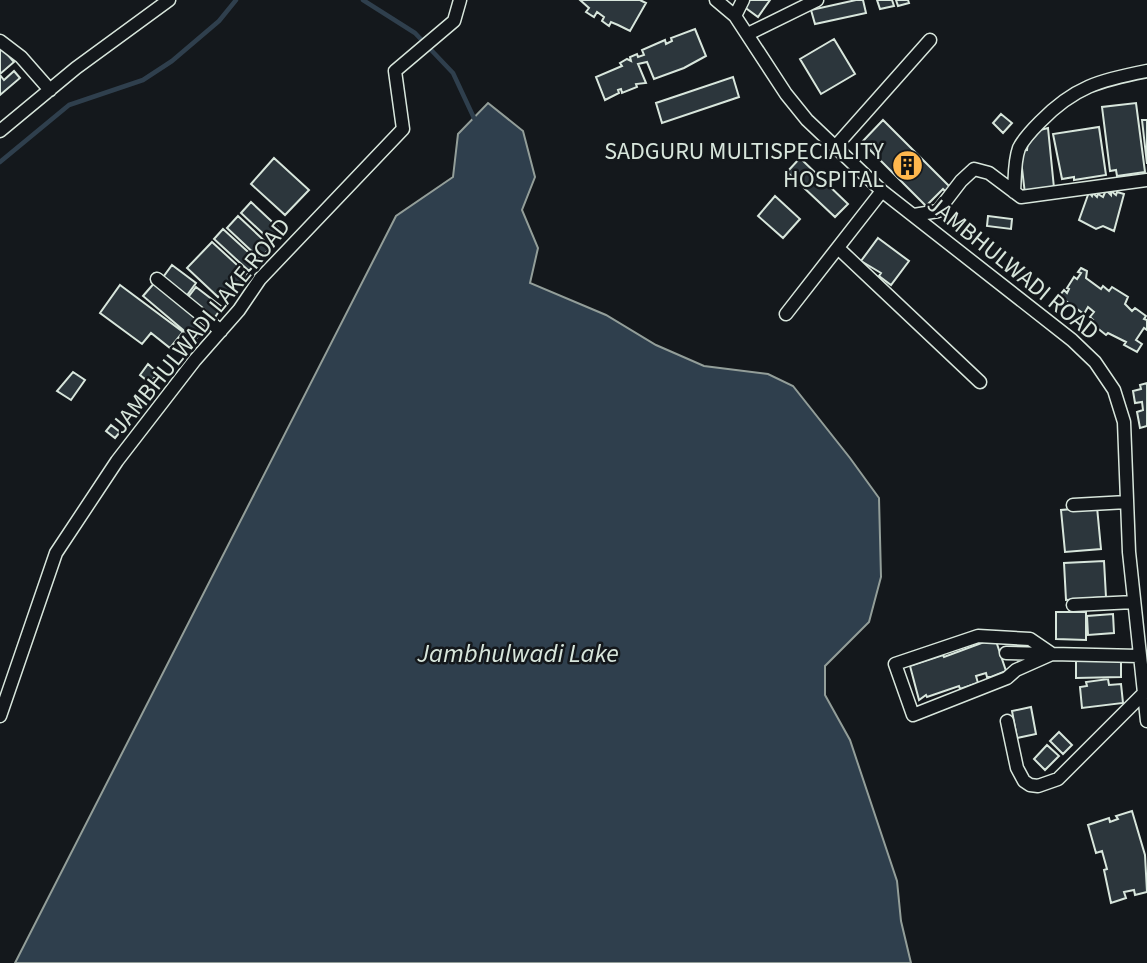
<svg xmlns="http://www.w3.org/2000/svg" width="1147" height="963" font-family="'Source Sans 3',sans-serif">
  <style>
    .water { fill: #2f3f4d; stroke: #939e99; stroke-width: 2 }
    .lines { fill: none; stroke-linecap: round; stroke-linejoin: round }
    .stream { stroke: #2f3f4d; stroke-width: 4.5 }
    .building { fill: #2c363c; stroke: #d8e6dc; stroke-width: 2 }
    .street-casing { stroke: #d8e6dc; stroke-width: 15 }
    .street { stroke: #14181c; stroke-width: 12 }
    .labels { text-anchor: middle; dominant-baseline: central; stroke-width: 5; stroke-linejoin: round; paint-order: stroke }
    .poi-label { font-size: 24px; fill: #d8e6dc; stroke: #14181c; text-anchor: end }
    .street-label { font-size: 24px; fill: #d8e6dc; stroke: #14181c }
    .water-label { font-size: 26px; font-style: italic; fill: #d8e6dc; stroke: #14181c }
  </style>
  <rect width="100%" height="100%" fill="#14181c"/>
  <path class="water" d="M488 103 523 131 535 177 522 210 538 248 530 283 606 315 656 345 704 366 768 374 793 386 850 458 879 498 881 577 869 622 825 666V695L850 740 897 881 901 921 911 963H15L396 216 453 177 458 134Z"/>
  <g class="lines">
    <path class="stream" d="M363 0 415 33 453 73 474 118
      M0 162 69 105 143 80 172 61 219 21 236 0"/>
  </g>
  <path class="building" d="M580 0H640L646 3 630 31 618 25 611 22 609 26 602 21 604 17 597 12 594 17 586 12 589 8Z
    M747 0H770L758 17 743 6Z
    M856 0H863L866 13 815 24 811 10Z
    M877 0H892L894 6 880 9Z
    M896 0H908L909 3 898 6Z
    M695 29 706 56 684 68 654 79 647 62 638 64 646 83 636 84 637 87 622 93 621 89 618 90 619 93 605 100 596 77 622 66 620 63 627 59 631 61 630 57 637 54 638 57 644 55 642 50 665 40 666 44 672 41 671 38Z
    M834 39 855 74 821 94 800 59Z
    M0 46 14 62 0 74Z
    M14 71 20 78 0 95V75L4 80Z
    M733 77 739 97 662 123 656 103Z
    M1136 103 1145 172 1117 176 1116 170 1110 171 1102 107Z
    M1001 114 1012 123 1003 133 993 123Z
    M883 120 953 190 948 194 943 189 926 206 862 142Z
    M1142 120H1147V164Z
    M1099 127 1106 175 1074 180V177L1062 179 1053 134Z
    M1048 128 1054 188 1025 194 1020 151 1027 150 1028 140 1036 135V131Z
    M274 158 309 190 285 215 251 184Z
    M800 158 848 204 835 217 787 172Z
    M1106 190 1111 195V191L1116 195 1117 192 1124 194 1114 231 1103 226 1096 229 1079 220 1089 192 1092 196 1093 193 1097 197 1098 194 1103 197Z
    M775 196 800 219 783 238 758 216Z
    M251 202 282 231 272 242 241 213Z
    M238 216 271 247 260 259 227 228Z
    M988 216 1012 219 1011 229 987 226Z
    M223 229 258 261 249 271 214 239Z
    M878 238 909 261 891 285 879 276 881 273 861 261Z
    M212 242 248 275 228 297 223 292 218 297 187 268Z
    M172 265 196 283 185 298 161 280Z
    M1081 268 1087 271 1086 278 1101 289 1103 286 1109 291 1112 287 1128 297 1125 304 1132 311 1135 308 1146 316 1144 319 1147 320V330L1144 328 1136 340 1142 344 1137 352 1124 345 1126 342 1108 333 1106 335 1091 323 1093 320 1090 317 1094 312 1088 307 1084 314 1059 296 1064 290 1067 293 1069 289 1067 288 1074 277 1077 279 1081 273 1078 272Z
    M156 281 208 324 195 340 143 296Z
    M120 285 183 332 170 348 151 333 142 344 100 313Z
    M196 287 222 307 213 320 186 300Z
    M148 364 158 373 150 383 140 375Z
    M73 372 85 380 71 400 57 391Z
    M1147 383V426L1140 428 1137 412 1143 410 1142 402 1135 403 1133 391 1141 389 1140 385Z
    M111 425 120 432 115 438 106 431Z
    M1097 507 1101 549 1065 552 1061 510Z
    M1104 561 1106 597 1066 600 1064 563Z
    M1056 612H1086V640L1056 639Z
    M1113 614 1114 633 1088 635 1087 616Z
    M995 638 1006 671 991 677H987L986 673 976 676 978 683 960 689 959 686 927 697 926 695 919 700 910 666 943 655 944 657Z
    M1076 660H1121V677L1076 678Z
    M1108 679 1109 685 1121 684 1123 703 1082 708 1080 687 1087 686 1086 682Z
    M1031 707 1036 734 1017 738 1012 711Z
    M1059 732 1072 745 1063 754 1050 741Z
    M1047 745 1059 756 1045 770 1034 759Z
    M1132 811 1145 855 1147 892 1135 895 1134 890 1124 892 1126 898 1111 903 1104 870 1107 869 1102 851 1096 853 1088 825 1109 818 1110 822 1118 819 1116 816Z"/>
  <g class="lines">
    <defs>
      <path id="street" d="M716 0 735 16 786 94 807 120 882 191 1072 340 1095 362 1114 390 1124 422 1129 552 1147 721
        M735 16 743 0
        M748 34 817 0
        M0 41 21 57 50 90
        M0 131 76 68 169 0
        M835 147 930 40
        M1014 192C1015 178 1014 162 1019 148 1024 138 1032 130 1040 122 1074 87 1100 80 1147 71
        M914 215 938 211 961 181 974 169 989 173 1021 197 1147 180
        M838 248 980 382
        M157 279 221 331
        M786 314 882 191
        M1073 505 1127 502
        M1073 605 1134 602
        M1006 653 1048 654
        M1052 654 1016 670 1007 678 913 715 895 664 978 636 1030 639 1052 654 1139 656
        M0 716 56 553 117 461 195 360 239 310 260 279 403 129 395 71 454 21 460 0
        M1007 721 1017 768 1024 781 1030 785 1038 786 1058 779 1143 694"/>
    </defs>
    <use href="#street" class="street-casing"/>
    <use href="#street" class="street"/>
  </g>
  <defs>
    <symbol id="building-disc" viewBox="-11 -11 22 22"><circle r="9.5" fill="#ffb74d" stroke="#14181c"/><path d="M-4-6H4V6H1V3H-1V6H-4ZM-2.5-4.3h1.7v1.8h-1.7ZM.8-4.3h1.7v1.8H.8ZM-2.5-1h1.7V.8h-1.7ZM.8-1h1.7V.8H.8Z" fill="#111"/></symbol>
  </defs>
  <g fill-rule="evenodd">
    <use href="#building-disc" x="890" y="148" width="35" height="35"/>
  </g>
  <g class="labels">
    <g class="poi-label">
      <text x="884" y="151">SADGURU MULTISPECIALITY<tspan x="884" dy="28">HOSPITAL</tspan></text>
    </g>
    <g class="street-label">
      <text transform="translate(1013 268) rotate(39)">JAMBHULWADI ROAD</text>
      <text transform="translate(201 326) rotate(-51)">JAMBHULWADI LAKE ROAD</text>
    </g>
    <g class="water-label">
      <text x="518" y="653">Jambhulwadi Lake</text>
    </g>
  </g>
</svg>
